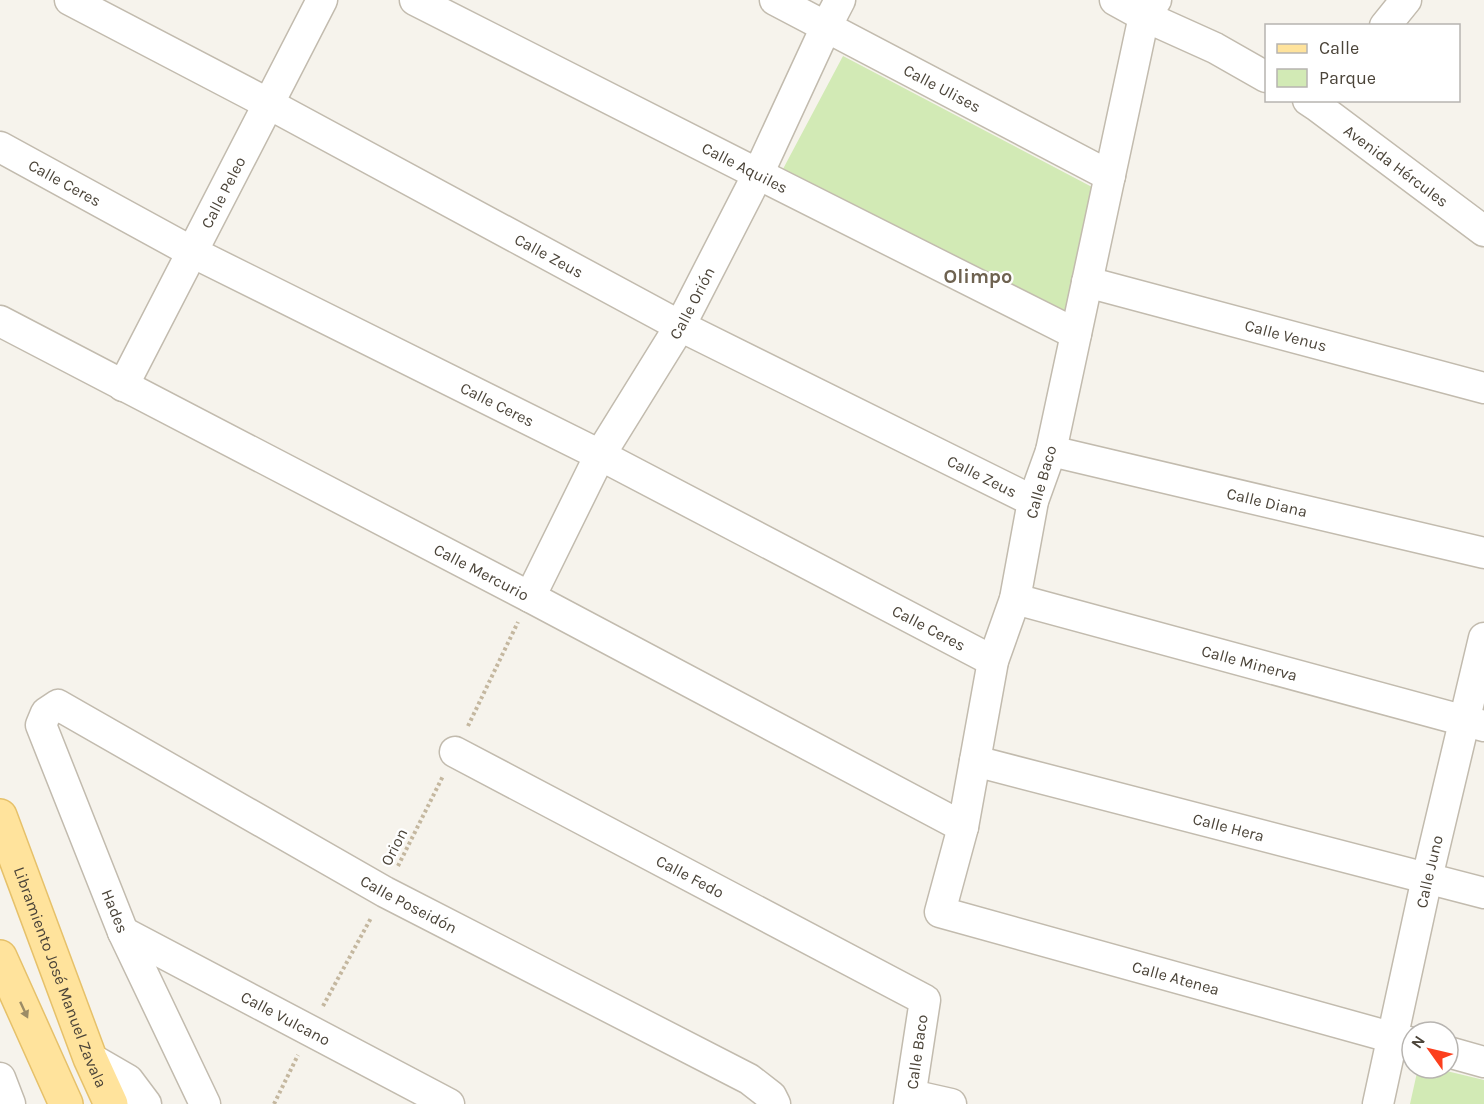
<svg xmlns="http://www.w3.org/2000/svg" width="1484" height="1104" font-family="Karla,sans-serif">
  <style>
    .green { fill: #d2eab5 }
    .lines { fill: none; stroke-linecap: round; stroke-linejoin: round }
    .minor-casing { stroke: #c2bbae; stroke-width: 33 }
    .primary-casing { stroke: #e6c16a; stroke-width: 36 }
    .path { stroke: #c4b79f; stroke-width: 4; stroke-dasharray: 3 3; stroke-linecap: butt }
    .minor { stroke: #fff; stroke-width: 30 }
    .primary { stroke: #ffe39c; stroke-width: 33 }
    .oneway { fill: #9c8c66 }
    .labels { text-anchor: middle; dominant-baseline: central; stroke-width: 4.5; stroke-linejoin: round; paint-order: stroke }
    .street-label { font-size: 16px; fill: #4b4439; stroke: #fff }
    .quarter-label { font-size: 20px; font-weight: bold; fill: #6e6250; stroke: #fff }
  </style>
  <rect width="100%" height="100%" fill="#f6f3ec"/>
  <path class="green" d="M843 56 1092 187 1067 319 783 169Z
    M1418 1068H1434L1484 1080V1104H1410Z"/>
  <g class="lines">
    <defs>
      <g id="minor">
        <path id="s1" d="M70 0 269 104 680 326 1033 501"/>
        <path id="s2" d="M415 0 758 174 1076 334"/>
        <path id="s3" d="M775 0 1110 176"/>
        <path d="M1115 0 1144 16 1215 48 1266 77"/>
        <path id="s4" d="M1156 0 1144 16 1051 451 1033 501 1015 599 993 661 963 827 940 912 1412 1043"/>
        <path d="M1385 26 1406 0"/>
        <path id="s5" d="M1308 100 1317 106 1484 231"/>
        <path id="s6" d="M0 147 192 252 600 455 993 661"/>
        <path id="s7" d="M1087 282 1484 388"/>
        <path id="s8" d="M0 321 530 597 963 827"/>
        <path id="s9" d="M123 386 322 0"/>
        <path id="s10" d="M1051 451 1484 553"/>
        <path id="s11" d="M530 597 600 455 680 326 758 174 826 27 840 0"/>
        <path id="s12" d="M1015 599 1484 726"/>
        <path id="s13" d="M455 752 925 1000 909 1104"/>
        <path id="s14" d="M975 761 1484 893"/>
        <path id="s15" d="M123 932 449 1104"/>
        <path d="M1448 1052 1484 1062"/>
        <path d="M90 1058 128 1080 146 1104"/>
        <path d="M0 1078 10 1104"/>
        <path d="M911 1095 951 1104"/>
        <path id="s16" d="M205 1104 123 932 41 725 46 713 58 705 385 892 749 1079 771 1096 775 1104"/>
        <path id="s17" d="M1378 1104 1427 878 1484 638"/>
      </g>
      <g id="primary">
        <path id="s18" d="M0 816 90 1058 111 1104"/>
        <path d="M0 957 66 1104"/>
      </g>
    </defs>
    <use href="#minor" class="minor-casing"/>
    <use href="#primary" class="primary-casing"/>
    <path class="path" d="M468 726 518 622
      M398 866 443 776
      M323 1006 371 918
      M274 1104 298 1055"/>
    <use href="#minor" class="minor"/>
    <use href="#primary" class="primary"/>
  </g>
  <defs><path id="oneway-solid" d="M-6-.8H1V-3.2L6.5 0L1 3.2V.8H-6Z" transform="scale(1.5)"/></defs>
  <use class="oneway" href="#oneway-solid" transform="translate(24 1010) rotate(65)"/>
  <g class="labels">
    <g class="street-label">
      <text stroke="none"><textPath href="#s3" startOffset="189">Calle Ulises</textPath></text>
      <text stroke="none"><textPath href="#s5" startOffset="110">Avenida Hércules</textPath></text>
      <text stroke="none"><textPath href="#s2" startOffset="370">Calle Aquiles</textPath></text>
      <text stroke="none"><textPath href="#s6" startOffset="74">Calle Ceres</textPath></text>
      <text stroke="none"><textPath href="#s9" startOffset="218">Calle Peleo</textPath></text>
      <text stroke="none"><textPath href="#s1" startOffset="543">Calle Zeus</textPath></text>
      <text stroke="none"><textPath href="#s11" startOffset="336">Calle Orión</textPath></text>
      <text stroke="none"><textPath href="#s7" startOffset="206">Calle Venus</textPath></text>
      <text stroke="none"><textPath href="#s6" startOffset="560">Calle Ceres</textPath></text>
      <text stroke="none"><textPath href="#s1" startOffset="1029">Calle Zeus</textPath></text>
      <text transform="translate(1041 482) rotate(-74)">Calle Baco</text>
      <text stroke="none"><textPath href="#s10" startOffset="222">Calle Diana</textPath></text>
      <text stroke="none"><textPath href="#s8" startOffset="543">Calle Mercurio</textPath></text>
      <text stroke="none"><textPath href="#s6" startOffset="1046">Calle Ceres</textPath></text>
      <text stroke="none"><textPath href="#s12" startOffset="243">Calle Minerva</textPath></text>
      <text stroke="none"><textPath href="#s14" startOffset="262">Calle Hera</textPath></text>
      <text transform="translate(394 847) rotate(-63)">Orion</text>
      <text stroke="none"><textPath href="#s17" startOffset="238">Calle Juno</textPath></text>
      <text stroke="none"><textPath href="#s13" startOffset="266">Calle Fedo</textPath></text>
      <text stroke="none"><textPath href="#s16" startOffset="844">Calle Poseidón</textPath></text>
      <text transform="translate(115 911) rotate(68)">Hades</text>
      <text stroke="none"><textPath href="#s18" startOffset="172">Libramiento José Manuel Zavala</textPath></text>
      <text stroke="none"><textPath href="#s4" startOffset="1185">Calle Atenea</textPath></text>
      <text stroke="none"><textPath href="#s15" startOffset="184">Calle Vulcano</textPath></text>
      <text transform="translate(917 1052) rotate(-82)">Calle Baco</text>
    </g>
    <g class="quarter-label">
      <text x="978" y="276">Olimpo</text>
    </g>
  </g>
  <rect x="1265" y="24" width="195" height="78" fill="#ffffff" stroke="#b7b4b0" stroke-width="1.5"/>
  <rect x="1277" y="44" width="30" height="9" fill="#ffe39c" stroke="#b7b4b0" stroke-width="1.5"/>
  <text x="1319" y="54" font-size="18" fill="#4b4439">Calle</text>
  <rect x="1277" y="69" width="30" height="18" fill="#d2eab5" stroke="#b7b4b0" stroke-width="1.5"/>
  <text x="1319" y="84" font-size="18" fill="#4b4439">Parque</text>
  <g transform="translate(1430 1050) rotate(304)"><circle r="28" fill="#ffffff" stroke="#b7b4b0" stroke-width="1.5"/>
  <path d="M0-4.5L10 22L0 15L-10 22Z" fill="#fc3f1d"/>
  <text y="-9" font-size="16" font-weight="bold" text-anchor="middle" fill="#4b4439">N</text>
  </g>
</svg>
